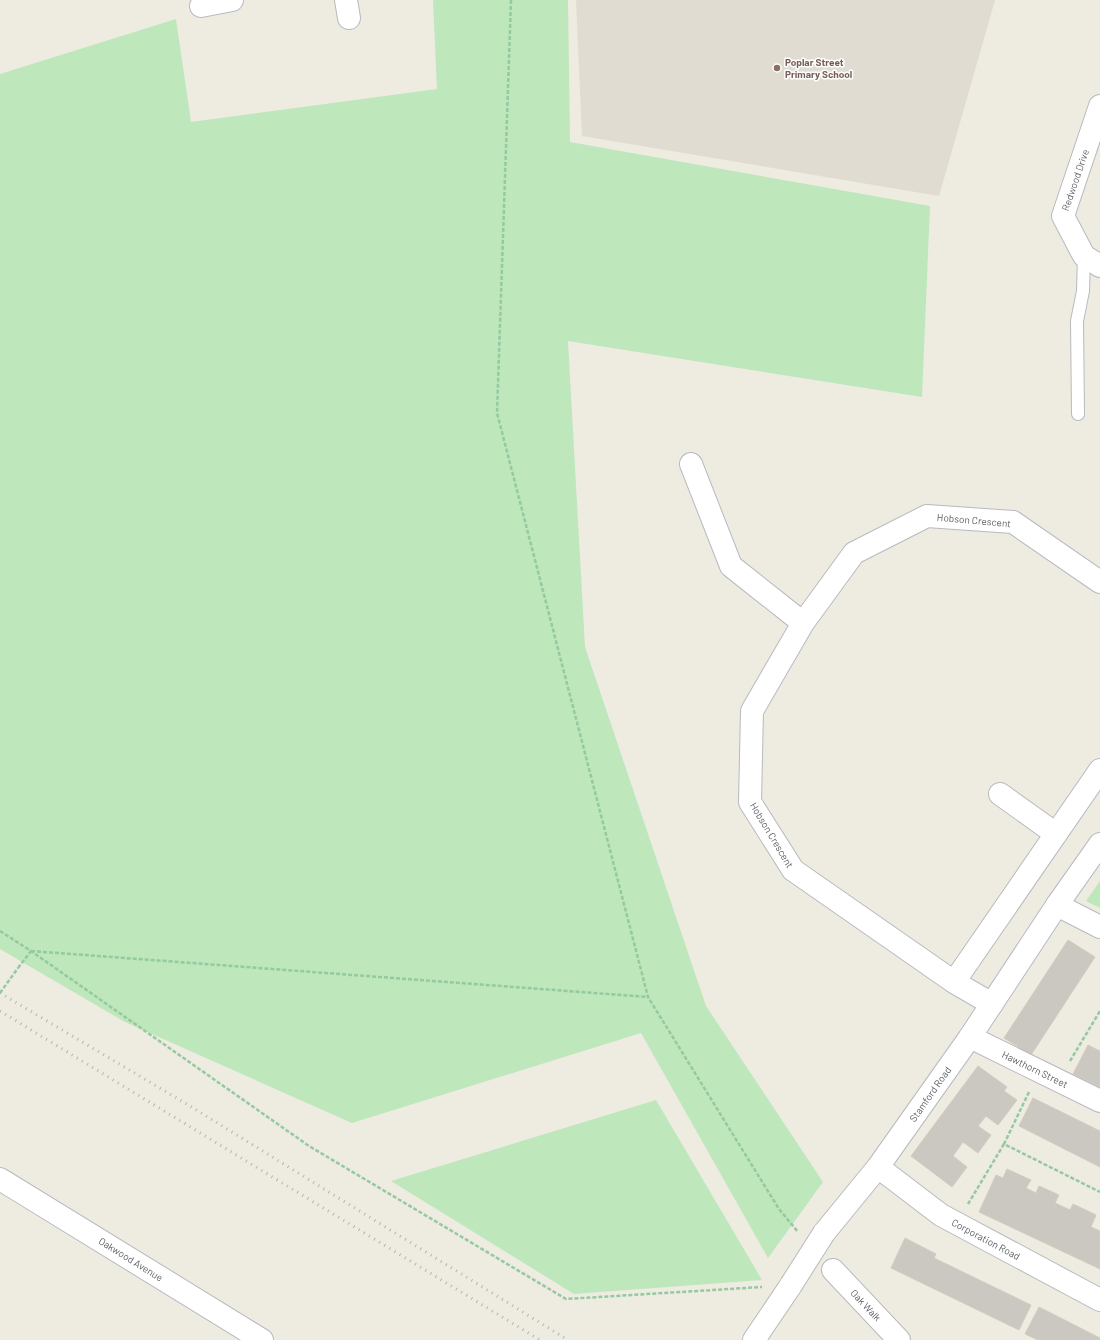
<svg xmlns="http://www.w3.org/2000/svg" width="1100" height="1340" font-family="Barlow,sans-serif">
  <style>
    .education { fill: #e0dcd2 }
    .green { fill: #bee7bc }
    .building { fill: #cbc7c1; stroke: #d3ccc0 }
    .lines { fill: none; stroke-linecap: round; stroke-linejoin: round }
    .service-casing { stroke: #b7babf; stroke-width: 14 }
    .minor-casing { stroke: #b7babf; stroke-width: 24 }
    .tertiary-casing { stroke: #b7babf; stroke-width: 24 }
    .path { stroke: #94c9a1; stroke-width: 2.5; stroke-dasharray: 4 2; stroke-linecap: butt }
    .service { stroke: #fff; stroke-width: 12 }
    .minor { stroke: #fff; stroke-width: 22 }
    .tertiary { stroke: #fff; stroke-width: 22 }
    .rail { stroke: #b3b4b4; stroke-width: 3; stroke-dasharray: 1 5; stroke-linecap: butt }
    .tertiary-bridge-casing { stroke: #b7babf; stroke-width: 24; stroke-linecap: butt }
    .path-bridge { stroke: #94c9a1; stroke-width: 2.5; stroke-dasharray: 4 2; stroke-linecap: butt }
    .tertiary-bridge { stroke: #fff; stroke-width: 22 }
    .education-dot { fill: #8d6e63; stroke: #fff; stroke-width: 1.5 }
    .labels { text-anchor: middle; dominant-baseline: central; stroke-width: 3; stroke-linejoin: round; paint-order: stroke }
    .education-label { font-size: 10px; font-weight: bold; fill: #785e54; stroke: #fff; text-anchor: start }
    .street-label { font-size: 10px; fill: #5a5f63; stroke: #fff }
  </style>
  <rect width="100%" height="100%" fill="#eeebe1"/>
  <path class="education" d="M576 0H995L939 196 582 136Z"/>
  <path class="green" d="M433 0H568L570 142 930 206 922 397 568 341 585 647 706 1006 823 1182 768 1258 641 1033 352 1123 125 1022 0 949V74L176 19 191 122 437 89Z
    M1100 881V908L1086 901Z
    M656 1100 762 1280 574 1294 391 1181Z"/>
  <path class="building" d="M1068 940 1095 957 1031 1055 1004 1038Z
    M1088 1045 1100 1051V1087L1073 1074Z
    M978 1066 1007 1087 1004 1091 1017 1100 998 1125 986 1116 978 1126 991 1135 978 1153 963 1142 953 1156 967 1167 952 1187 911 1156Z
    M1033 1098 1100 1131V1167L1019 1126Z
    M1007 1169 1031 1180 1026 1188 1036 1193 1039 1186 1059 1195 1055 1203 1070 1210 1073 1204 1096 1215 1091 1227 1100 1231V1269L979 1212 996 1175 1003 1178Z
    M905 1238 936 1254 934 1258 1031 1305 1019 1330 891 1268Z
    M1039 1307 1100 1338V1340H1038L1025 1334Z"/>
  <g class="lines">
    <defs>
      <path id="service" d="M1078 414 1077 321 1083 291 1084 256"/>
      <path id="minor" d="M346 0 349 18
        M201 6 232 0
        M1100 106 1063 216 1084 256 1100 266
        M691 464 731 566 803 623
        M1000 794 1056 834
        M1057 905 1100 927
        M954 982 1100 770
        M992 1004 954 982 793 870 750 802 752 711 803 623 854 553 927 516 1013 522 1100 582
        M970 1037 1100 1101
        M0 1179 262 1340
        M833 1270 899 1340"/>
      <path id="tertiary" d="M878 1167 941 1215 1100 1300
        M824 1233 878 1167 970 1037 1057 905 1100 844
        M754 1340 791 1285"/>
    </defs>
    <use href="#service" class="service-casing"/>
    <use href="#minor" class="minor-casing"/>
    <use href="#tertiary" class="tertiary-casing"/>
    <path class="path" d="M511 0 497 413 648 997 779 1209 798 1232
      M0 931 31 951 309 1146 566 1299 762 1287
      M31 951 648 997
      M18 968 31 951
      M1070 1061 1100 1011
      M1029 1092 1004 1144 1100 1192
      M968 1204 1004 1144"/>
    <use href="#service" class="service"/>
    <use href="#minor" class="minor"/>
    <use href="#tertiary" class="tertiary"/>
    <path class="rail" d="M0 993 190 1106 568 1340
      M0 1011 540 1340"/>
    <defs>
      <path id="tertiary-bridge" d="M791 1285 824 1233"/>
    </defs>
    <use href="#tertiary-bridge" class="tertiary-bridge-casing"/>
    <path class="path-bridge" d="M0 993 18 968"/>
    <use href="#tertiary-bridge" class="tertiary-bridge"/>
  </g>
  <circle class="education-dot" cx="777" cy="68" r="4"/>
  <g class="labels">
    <g class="education-label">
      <text x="785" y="62">Poplar Street<tspan x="785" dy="12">Primary School</tspan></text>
    </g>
    <g class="street-label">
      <text transform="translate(1075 180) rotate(-71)">Redwood Drive</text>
      <text transform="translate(974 520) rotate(5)">Hobson Crescent</text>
      <text transform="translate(772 835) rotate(59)">Hobson Crescent</text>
      <text transform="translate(1035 1069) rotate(26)">Hawthorn Street</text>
      <text transform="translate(930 1094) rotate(-55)">Stamford Road</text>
      <text transform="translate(986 1239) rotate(28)">Corporation Road</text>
      <text transform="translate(131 1259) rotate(32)">Oakwood Avenue</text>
      <text transform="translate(866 1305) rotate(47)">Oak Walk</text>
    </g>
  </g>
</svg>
